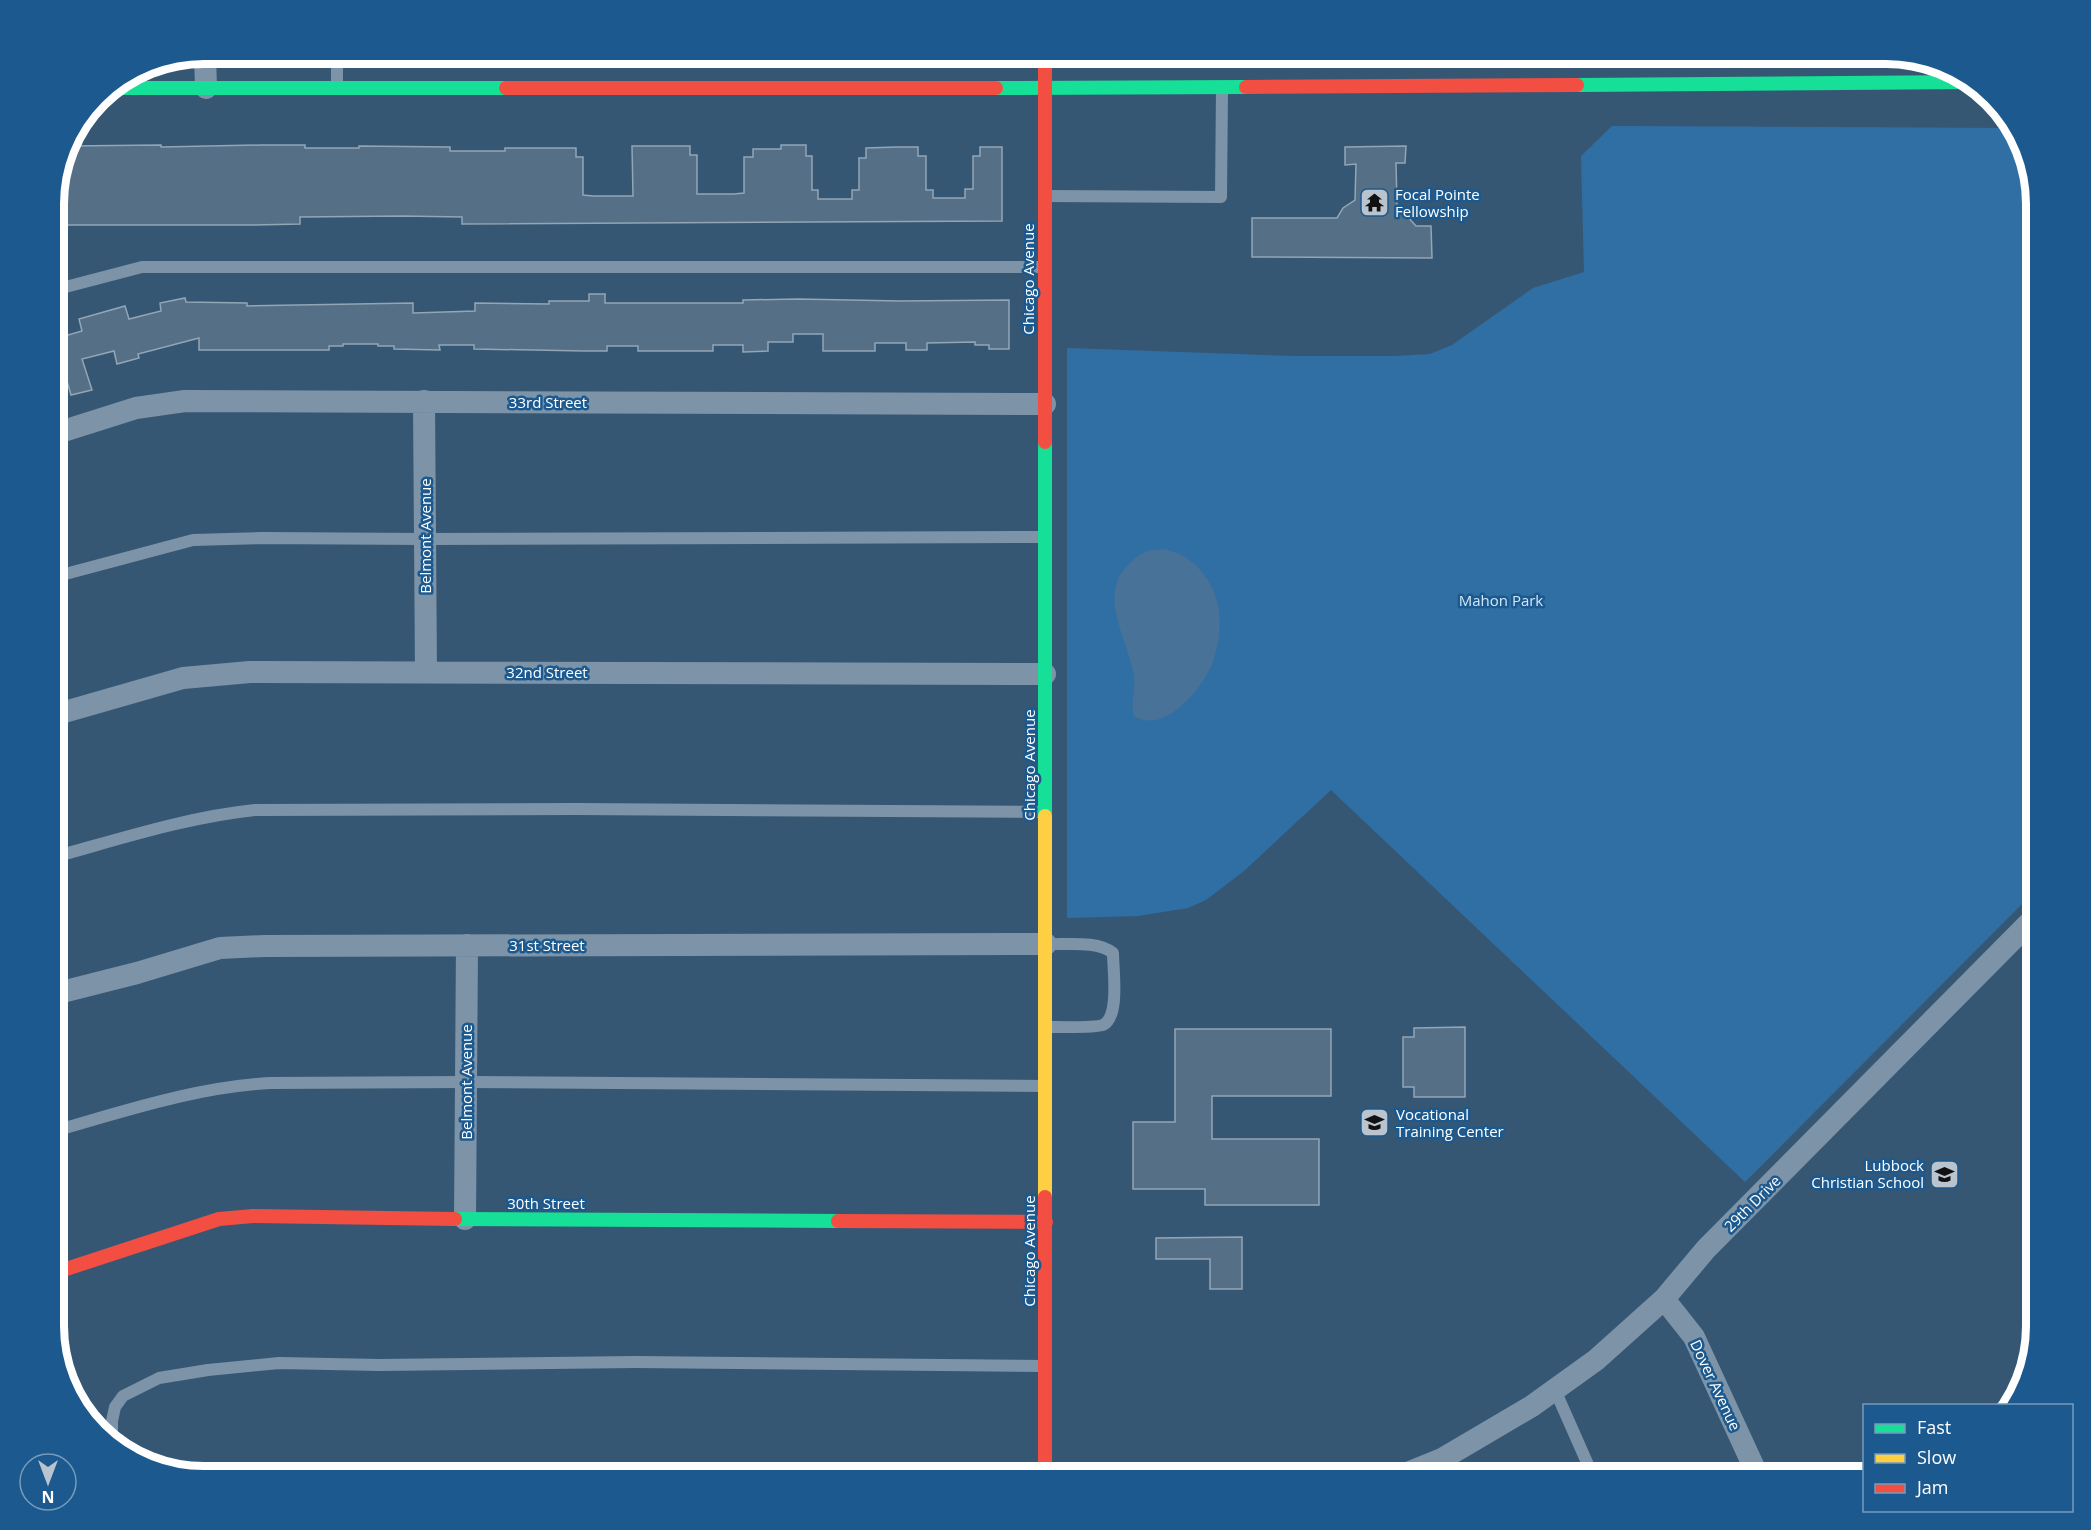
<svg xmlns="http://www.w3.org/2000/svg" width="2091" height="1530" font-family="'Open Sans',sans-serif">
  <style>
    .green { fill: #306fa4 }
    .water { fill: #487297 }
    .building { fill: #546f86; stroke: #92a6b6; stroke-width: 1.5 }
    .lines { fill: none; stroke-linecap: round; stroke-linejoin: round }
    .lane { stroke: #7d94a8; stroke-width: 12 }
    .street { stroke: #7d94a8; stroke-width: 22 }
    .fast { stroke: #16e098; stroke-width: 14 }
    .slow { stroke: #ffcf43; stroke-width: 14 }
    .jam { stroke: #f24e42; stroke-width: 14 }
    .labels { text-anchor: middle; dominant-baseline: central; stroke-width: 5; stroke-linejoin: round; paint-order: stroke }
    .poi-label { font-size: 15px; fill: #fff; stroke: #1c598e; text-anchor: start }
    .street-label { font-size: 15px; fill: #fff; stroke: #1c598e }
    .park-label { font-size: 15px; fill: #d0e7fa; stroke: #1c598e }
    .rim { fill: none; stroke: #fff; stroke-width: 8 }
  </style>
  <rect width="100%" height="100%" fill="#365774"/>
  <path class="green" d="M1612 126 2014 128 2021 138 2037 204V889L1745 1182 1331 790 1244 871 1206 900 1188 908 1138 916 1067 918V348L1292 356H1395L1430 354 1452 345 1533 288 1584 272 1581 156Z"/>
  <path class="water" d="M1163 549C1183 553 1196 562 1207 579 1223 603 1222 632 1214 659 1205 686 1165 736 1134 716 1130 703 1136 689 1134 675 1128 641 1098 595 1127 566 1140 553 1145 550 1163 549Z"/>
  <path class="building" d="M161 145V147L262 145H305V148H359V146L450 147V151H505V148H576V157H583V195L593 196H633L632 146H690V155H697V194H734L744 193V157H753V149H781V145H806V156H812V190H818V199H852V190H859V158H866V148L896 147H918V156H926V190H933V198H965V189H973V156H980V147H1002V221L462 224V217L403 216 300 217V224L252 225H54V194L68 146Z
    M1406 146 1405 163H1396L1397 205 1416 226H1431L1432 258 1252 257V218H1337L1343 208 1355 200 1356 164 1345 165V147Z
    M589 294H605V303H743V300L798 299 900 301 1009 300V349H989V345H975V342L927 343V350H906V343H875V351H823V334H793V342H768V351L743 352V345H713V351H638V346H607V351H585L474 349V345H439L440 350 394 349V346H378V344H343V346H329V350H199V338L138 354 139 358 117 364 114 351 82 359 92 390 71 395 63 367 54 369V339L82 331 79 319 125 306 129 319 161 311 160 303 185 298 186 302 247 303V306L413 303V313L475 311V303L549 304V301H589Z
    M1465 1027V1097H1414V1087H1403V1037H1414V1028Z
    M1175 1029H1331V1096H1212V1139H1319V1205H1205V1189H1133V1122H1175Z
    M1242 1237V1289H1210V1259H1156V1238Z"/>
  <g class="lines">
    <path class="lane" d="M337 86V54
      M1045 196 1221 197 1222 88
      M54 290 142 267H1044
      M54 577 193 540 261 538 425 539 1044 537
      M54 857C120 839 187 817 255 810L576 809 1044 812
      M1046 944C1066 945 1097 940 1113 953 1113 970 1120 1017 1103 1025 1095 1028 1058 1027 1047 1027
      M54 1131C125 1111 196 1087 270 1083L466 1082 1045 1086
      M1555 1390 1593 1476
      M112 1443V1421L115 1407 123 1396 159 1378 208 1370 279 1363 380 1365 635 1362 1044 1366"/>
    <path class="street" d="M205 54 206 88
      M424 401 426 672
      M54 434 136 408 185 401 1045 404
      M54 715 183 678 250 672 1045 674
      M54 994 137 973 220 948 264 946 1046 944
      M465 1219 467 945
      M1664 1299 1694 1337 1758 1476
      M1400 1476 1442 1459 1532 1406 1596 1360 1664 1299 1706 1249 2037 915"/>
    <path class="fast" d="M1577 85 1973 82
      M112 88H506
      M996 88 1246 87
      M1045 442V816
      M455 1219 838 1221"/>
    <path class="slow" d="M1045 816V1197"/>
    <path class="jam" d="M1045 54V442
      M1246 87 1577 85
      M506 88H996
      M1045 1197V1476
      M838 1221 1046 1222
      M54 1273 219 1219 253 1216 455 1219"/>
  </g>
  <defs>
    <symbol id="temple-square" viewBox="-11 -11 22 22"><rect x="-9" y="-9" width="18" height="18" rx="4" fill="#b9c4ce" stroke="#1c598e"/><path d="M0-6L5-2H3V0L6.5 2.5H4V6H1.5V3h-3V6H-4V2.5H-6.5L-3 0V-2H-5Z" fill="#111"/></symbol>
    <symbol id="school-square" viewBox="-11 -11 22 22"><rect x="-9" y="-9" width="18" height="18" rx="4" fill="#b9c4ce" stroke="#1c598e"/><path d="M0-5L7-2L0 1L-7-2ZM-4 1L0 2.5L4 1V4Q0 6-4 4Z" fill="#111"/></symbol>
  </defs>
  <g fill-rule="evenodd">
    <use href="#temple-square" x="1358" y="186" width="33" height="33"/>
    <use href="#school-square" x="1358" y="1106" width="33" height="33"/>
    <use href="#school-square" x="1928" y="1158" width="33" height="33"/>
  </g>
  <g class="labels">
    <g class="poi-label">
      <text x="1395" y="194">Focal Pointe<tspan x="1395" dy="17">Fellowship</tspan></text>
      <text x="1396" y="1114">Vocational<tspan x="1396" dy="17">Training Center</tspan></text>
      <text x="1924" y="1165" text-anchor="end">Lubbock<tspan x="1924" dy="17">Christian School</tspan></text>
    </g>
    <g class="street-label">
      <text transform="translate(1028 279) rotate(-90)">Chicago Avenue</text>
      <text x="548" y="402">33rd Street</text>
      <text transform="translate(425 536) rotate(-90)">Belmont Avenue</text>
      <text x="547" y="672">32nd Street</text>
      <text transform="translate(1029 765) rotate(-90)">Chicago Avenue</text>
      <text x="547" y="945">31st Street</text>
      <text transform="translate(466 1082) rotate(-90)">Belmont Avenue</text>
      <text x="546" y="1203">30th Street</text>
      <text transform="translate(1752 1203) rotate(-45)">29th Drive</text>
      <text transform="translate(1029 1251) rotate(-90)">Chicago Avenue</text>
      <text transform="translate(1716 1385) rotate(65)">Dover Avenue</text>
    </g>
    <g class="park-label">
      <text x="1501" y="600">Mahon Park</text>
    </g>
  </g>
  <path d="M0 0H2091V1530H0ZM204 64H1886A140 140 0 0 1 2026 204V1326A140 140 0 0 1 1886 1466H204A140 140 0 0 1 64 1326V204A140 140 0 0 1 204 64Z" fill="#1c598e" fill-rule="evenodd"/>
  <path class="rim" d="M204 64H1886A140 140 0 0 1 2026 204V1326A140 140 0 0 1 1886 1466H204A140 140 0 0 1 64 1326V204A140 140 0 0 1 204 64Z"/>
  <rect x="1863" y="1404" width="210" height="108" fill="#1c598e" stroke="#779bbb" stroke-width="1.5"/>
  <rect x="1875" y="1424" width="30" height="9" fill="#16e098" stroke="#779bbb" stroke-width="1.5"/>
  <text x="1917" y="1434" font-size="18" fill="#ffffff">Fast</text>
  <rect x="1875" y="1454" width="30" height="9" fill="#ffcf43" stroke="#779bbb" stroke-width="1.5"/>
  <text x="1917" y="1464" font-size="18" fill="#ffffff">Slow</text>
  <rect x="1875" y="1484" width="30" height="9" fill="#f24e42" stroke="#779bbb" stroke-width="1.5"/>
  <text x="1917" y="1494" font-size="18" fill="#ffffff">Jam</text>
  <g transform="translate(48 1482) rotate(180)"><circle r="28" fill="#1c598e" stroke="#779bbb" stroke-width="1.5"/>
  <path d="M0-4.5L10 22L0 15L-10 22Z" fill="#b9c4ce"/>
  <text y="-9" font-size="16" font-weight="bold" text-anchor="middle" fill="#ffffff">N</text>
  </g>
</svg>
